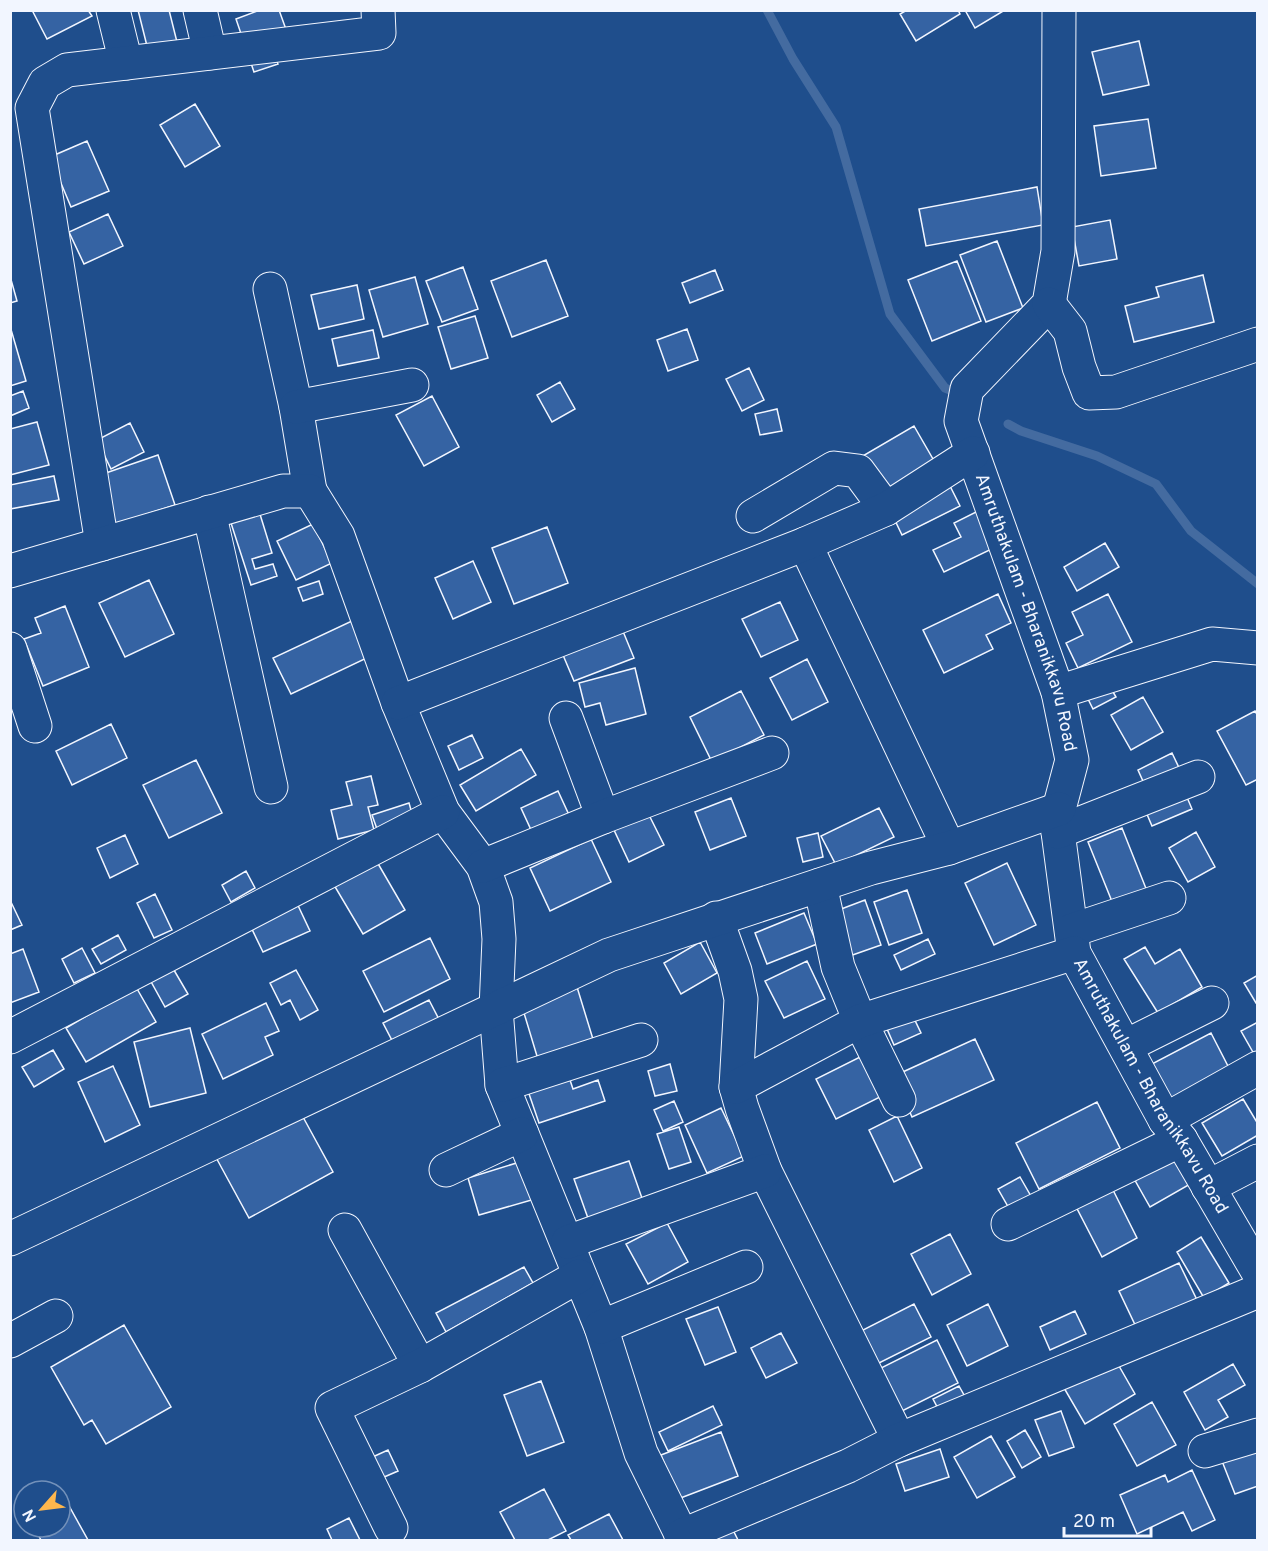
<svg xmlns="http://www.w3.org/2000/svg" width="1268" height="1551" font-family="Overpass,sans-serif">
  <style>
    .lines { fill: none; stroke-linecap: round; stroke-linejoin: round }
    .stream { stroke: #446ba0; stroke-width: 9 }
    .building { fill: #3563a3; stroke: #f2f6ff; stroke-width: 1.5 }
    .minor-casing { stroke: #f2f6ff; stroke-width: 35 }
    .minor { stroke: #1f4e8c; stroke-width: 33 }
    .labels { text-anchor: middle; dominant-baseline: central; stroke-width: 4.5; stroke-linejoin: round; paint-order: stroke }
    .street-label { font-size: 18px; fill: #f2f6ff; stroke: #1f4e8c }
  </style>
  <rect width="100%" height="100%" fill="#1f4e8c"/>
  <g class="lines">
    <path class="stream" d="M767 10 793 59 836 127 890 314 945 388 950 390
      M1008 424 1021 431 1097 456 1156 484 1191 531 1258 584"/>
  </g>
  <path class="building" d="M32 10H88L92 16 47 39Z
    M138 10H169L177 42 148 50Z
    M260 10H279L292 46 273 52 278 64 254 72 236 19Z
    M907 10H958L960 14 916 41 900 14Z
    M965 10H1005L975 28Z
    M1139 41 1149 85 1103 95 1092 52Z
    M195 104 220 146 185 167 160 125Z
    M1148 119 1156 168 1101 176 1094 126Z
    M87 141 109 191 71 207 50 157Z
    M1037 187 1043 225 926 246 919 209Z
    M108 214 123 246 84 264 69 232Z
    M1110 220 1117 259 1079 266 1072 227Z
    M997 241 1023 308 986 322 960 255Z
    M546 260 568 316 512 337 491 281Z
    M957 261 981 321 932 341 908 280Z
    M463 267 478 309 442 322 426 281Z
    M715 270 723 290 690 303 682 283Z
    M1203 275 1214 322 1134 342 1125 306 1159 297 1156 287Z
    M10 276 17 301 10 303Z
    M415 277 428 324 383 337 369 290Z
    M357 285 364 319 319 329 311 295Z
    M475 316 488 358 451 369 438 327Z
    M10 326 26 381 10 386Z
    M687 329 698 360 668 371 657 340Z
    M373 330 379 358 338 366 332 339Z
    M749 368 764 400 742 411 726 379Z
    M560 382 575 409 552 422 537 395Z
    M23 391 29 408 10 416V396Z
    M432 396 459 447 424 466 396 415Z
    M777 409 782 431 760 435 755 414Z
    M37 422 49 465 10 475V429Z
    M130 423 144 452 111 469 97 440Z
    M914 426 937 466 885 497 861 457Z
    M158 455 175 505 116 524 100 475Z
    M54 476 59 500 10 509V485Z
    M947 480 960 506 902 535 889 508Z
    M982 509 1000 545 944 572 933 550 961 537 954 523Z
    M259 511 272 553 252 559 255 569 273 564 277 576 251 585 230 520Z
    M313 524 332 563 296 580 277 541Z
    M547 527 568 583 514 604 492 548Z
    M1105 543 1119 567 1077 591 1064 567Z
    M473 561 491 602 453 619 435 578Z
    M149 580 174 634 125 657 99 603Z
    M319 581 323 594 303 601 298 588Z
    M998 594 1011 623 986 635 993 649 944 673 923 630Z
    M1108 594 1132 642 1078 668 1066 643 1083 635 1072 612Z
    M780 602 798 640 761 657 742 619Z
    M65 606 89 667 43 686 24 639 41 633 35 618Z
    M354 620 371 656 291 694 273 658Z
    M620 624 634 658 574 681 560 648Z
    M807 659 828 702 792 720 770 678Z
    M635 668 646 714 606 725 600 703 585 707 579 683Z
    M1109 685 1116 697 1093 709 1087 697Z
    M741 691 764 735 712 762 690 717Z
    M1143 697 1163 732 1131 750 1111 715Z
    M1255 711 1258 716V779L1246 785 1217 731Z
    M111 724 127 758 72 785 56 751Z
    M472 735 483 758 459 770 448 746Z
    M521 749 536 775 476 811 460 785Z
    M1172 753 1182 774 1147 790 1138 770Z
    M196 760 222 813 169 838 143 785Z
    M371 776 378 805 368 807 374 830 338 839 331 810 352 805 346 782Z
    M1183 788 1192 809 1152 826 1143 805Z
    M558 791 569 815 532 832 521 808Z
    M731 798 746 836 710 850 695 812Z
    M409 803 413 817 377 829 372 815Z
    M879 808 894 837 836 865 821 836Z
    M648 813 664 845 629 862 614 830Z
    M1122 828 1147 891 1113 904 1088 842Z
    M1196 832 1215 867 1188 882 1169 848Z
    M818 833 823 857 803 862 797 838Z
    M125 835 138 864 110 878 97 848Z
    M591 839 611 882 550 911 530 868Z
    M373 855 405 910 363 934 331 880Z
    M1007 863 1036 925 994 945 965 883Z
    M246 871 255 888 231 902 222 885Z
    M907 890 922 933 889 945 874 902Z
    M155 894 172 930 154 938 137 903Z
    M294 897 310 931 263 952 247 919Z
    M10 900 22 925 10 930Z
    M865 900 881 945 844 958 828 914Z
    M804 913 817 944 767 964 755 933Z
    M118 935 126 950 101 964 92 949Z
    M430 938 450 979 384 1012 363 971Z
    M928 939 935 954 901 970 894 955Z
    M700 942 717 973 681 994 664 963Z
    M1145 947 1155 964 1180 949 1202 987 1158 1013 1124 959Z
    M82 948 95 973 74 983 62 959Z
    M23 949 39 992 10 1003V954Z
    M807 961 825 999 784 1018 765 981Z
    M171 965 188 994 165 1007 149 978Z
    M296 970 318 1010 300 1020 290 1000 281 1005 270 983Z
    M1258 975V1002L1256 1003 1244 983Z
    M136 987 156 1022 86 1062 66 1028Z
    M577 987 596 1049 540 1066 521 1003Z
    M429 1000 443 1027 397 1050 383 1023Z
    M266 1003 279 1031 265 1037 273 1055 223 1079 202 1034Z
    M910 1010 921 1033 894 1045 884 1022Z
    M1258 1022V1061L1241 1031Z
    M190 1028 206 1093 150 1107 134 1042Z
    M1211 1033 1231 1072 1168 1105 1148 1066Z
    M975 1039 994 1080 912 1117 894 1076Z
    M53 1050 64 1069 34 1087 22 1067Z
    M862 1056 882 1096 836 1119 816 1079Z
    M670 1064 677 1091 655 1096 648 1071Z
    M113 1066 140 1125 105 1142 78 1082Z
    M568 1074 573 1089 598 1080 605 1101 539 1123 527 1088Z
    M1243 1099 1258 1124V1135L1222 1156 1202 1123Z
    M674 1101 683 1122 663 1131 654 1110Z
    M1097 1102 1120 1148 1039 1189 1016 1143Z
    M721 1108 744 1156 707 1173 685 1125Z
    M897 1116 922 1168 894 1182 869 1130Z
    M303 1117 333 1172 249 1218 213 1152Z
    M679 1127 691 1162 669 1169 657 1134Z
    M1170 1144 1192 1183 1150 1207 1128 1168Z
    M523 1161 535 1199 479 1215 468 1178Z
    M629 1161 643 1201 589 1221 574 1179Z
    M1020 1177 1032 1198 1010 1210 998 1189Z
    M1107 1178 1137 1238 1102 1257 1071 1197Z
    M667 1223 688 1262 648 1284 626 1244Z
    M950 1234 971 1274 932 1295 911 1254Z
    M1201 1237 1229 1283 1204 1298 1177 1252Z
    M1179 1263 1198 1302 1138 1331 1119 1291Z
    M524 1267 533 1283 446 1332 436 1313Z
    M914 1304 931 1337 877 1364 861 1331Z
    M988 1304 1008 1346 967 1366 947 1325Z
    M718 1307 736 1352 705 1365 686 1319Z
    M1075 1311 1086 1334 1050 1350 1040 1327Z
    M124 1325 171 1407 106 1444 92 1420 84 1425 51 1367Z
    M781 1333 797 1363 766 1378 751 1348Z
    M937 1340 958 1383 902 1411 881 1368Z
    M1115 1359 1135 1394 1085 1424 1064 1388Z
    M1233 1364 1245 1385 1218 1400 1228 1417 1205 1430 1184 1392Z
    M541 1381 564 1442 527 1456 504 1395Z
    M959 1386 968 1402 942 1416 933 1399Z
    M1152 1402 1176 1445 1137 1466 1114 1424Z
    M713 1406 722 1425 668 1451 659 1432Z
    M1061 1411 1074 1447 1049 1456 1035 1420Z
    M1025 1430 1041 1457 1022 1468 1007 1441Z
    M721 1432 738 1476 678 1499 661 1455Z
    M1258 1435V1486L1235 1494 1218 1451Z
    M991 1436 1015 1477 977 1498 954 1457Z
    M940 1449 949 1477 905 1491 896 1464Z
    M388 1450 398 1471 375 1481 366 1460Z
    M1192 1470 1215 1520 1192 1531 1183 1512 1137 1534 1120 1495 1165 1475 1168 1482Z
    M544 1489 566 1531 548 1540H515L500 1512Z
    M68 1504 88 1540H41L34 1527H60V1509Z
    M609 1514 623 1540H571L568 1535Z
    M349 1518 360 1540H332L327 1529Z
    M727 1518 738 1540H694Z"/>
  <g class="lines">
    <defs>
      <g id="minor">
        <path d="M113 10 126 63"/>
        <path d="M200 10 210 53"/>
        <path id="s1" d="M1059 10 1058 251 1049 304 967 389 961 421 1058 692 1072 760 1059 809 1058 832 1074 953 1165 1120 1181 1140 1258 1272"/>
        <path d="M270 289 296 407 310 491"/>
        <path d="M1049 304 1070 331 1079 367 1089 393 1116 392 1258 344"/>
        <path d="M296 407 412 385"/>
        <path d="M209 512 271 787"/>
        <path d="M753 516 834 468 858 471 886 509"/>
        <path d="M102 544 32 108 45 83 67 70 379 33 378 10"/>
        <path d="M805 544 949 848"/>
        <path d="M10 571 283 491H310L338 536 398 703 443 812 483 866 496 902 499 939 496 1009 502 1085 601 1327 641 1453 684 1540"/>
        <path d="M10 649 35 726"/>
        <path d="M1058 692 1212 644 1258 648"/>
        <path d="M398 703 805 544 886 509 973 453"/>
        <path d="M566 718 603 817"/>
        <path d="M1058 832 1198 777"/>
        <path d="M483 866 603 817 772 753"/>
        <path d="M820 885 838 967 860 1021 899 1100"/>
        <path d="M716 918 735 971 741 999 736 1087 742 1108 765 1171 899 1440"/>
        <path d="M1073 930 1169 898"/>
        <path d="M10 1037 443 812"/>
        <path d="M1126 1046 1212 1003"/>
        <path d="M502 1085 641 1040"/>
        <path d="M736 1087 860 1021 1074 953"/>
        <path d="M1165 1120 1258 1068"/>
        <path d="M446 1170 522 1134"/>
        <path d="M1208 1187 1258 1161"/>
        <path d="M1008 1224 1181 1140"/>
        <path d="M345 1230 420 1366"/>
        <path d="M10 1239 609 955 871 868 949 848 1059 809"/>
        <path d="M568 1242 765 1171"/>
        <path d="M601 1327 746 1267"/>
        <path d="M10 1341 56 1316"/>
        <path d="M1205 1451 1258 1435"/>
        <path d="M391 1528 332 1408 420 1366 579 1276"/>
        <path d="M681 1536 848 1466 899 1440 1258 1291"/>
      </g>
    </defs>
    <use href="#minor" class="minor-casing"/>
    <use href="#minor" class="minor"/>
  </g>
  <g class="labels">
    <g class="street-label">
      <text stroke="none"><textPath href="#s1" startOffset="648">Amruthakulam - Bharanikkavu Road</textPath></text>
      <text stroke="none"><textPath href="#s1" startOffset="1152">Amruthakulam - Bharanikkavu Road</textPath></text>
    </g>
  </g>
  <rect width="1268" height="1551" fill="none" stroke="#f2f6ff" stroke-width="24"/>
  <g transform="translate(42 1509) rotate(242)"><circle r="28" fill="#1f4e8c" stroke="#7391ba" stroke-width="1.5"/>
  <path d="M0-4.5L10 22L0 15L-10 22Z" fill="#ffb74d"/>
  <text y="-9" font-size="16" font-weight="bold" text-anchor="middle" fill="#f2f6ff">N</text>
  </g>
  <path d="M1064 1527v9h87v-9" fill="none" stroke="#f2f6ff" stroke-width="3"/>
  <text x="1073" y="1527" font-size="18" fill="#f2f6ff" stroke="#1f4e8c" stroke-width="4.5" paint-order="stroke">20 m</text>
</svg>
